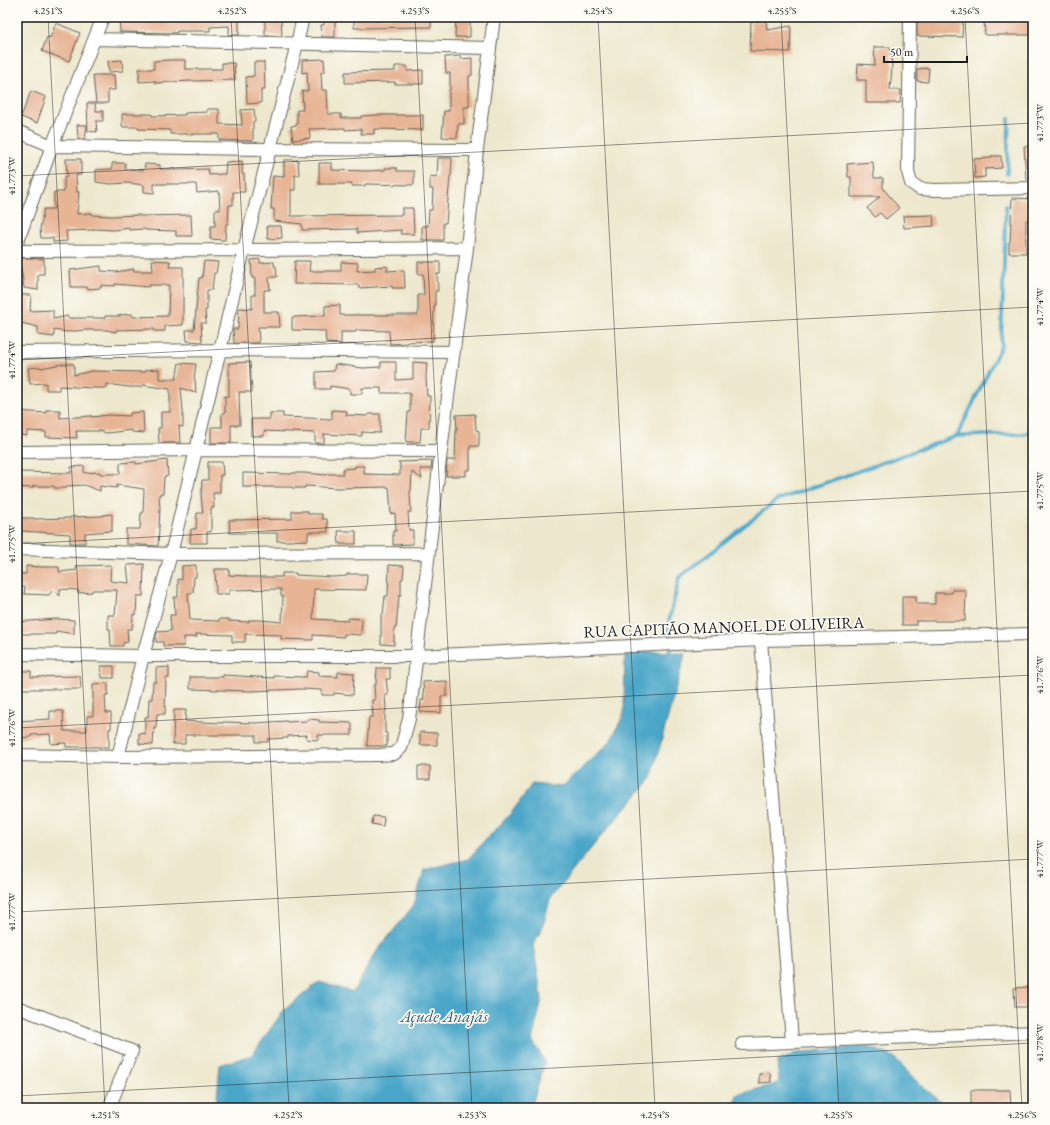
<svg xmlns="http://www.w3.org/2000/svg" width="1050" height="1125" font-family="'EB Garamond',serif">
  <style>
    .water { fill: #4aa6c8; stroke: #336172 }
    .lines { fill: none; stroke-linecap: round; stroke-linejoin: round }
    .stream { stroke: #4aa6c8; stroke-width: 3.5 }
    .building { fill: #e7b494 }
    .street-casing { stroke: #65635a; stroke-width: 14 }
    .street { stroke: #fff; stroke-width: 12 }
    .ticks { fill: none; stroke: #1c1c1c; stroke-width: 1; stroke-opacity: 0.45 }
    .labels { text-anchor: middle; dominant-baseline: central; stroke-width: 3.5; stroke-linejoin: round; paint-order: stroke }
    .street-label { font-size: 16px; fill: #1c1c1c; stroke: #fdfcf7 }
    .water-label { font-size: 17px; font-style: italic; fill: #336172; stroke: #fdfcf7 }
    .neatline { fill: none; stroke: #1c1c1c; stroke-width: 1.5 }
    .ticks-label { font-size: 10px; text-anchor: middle; fill: #1c1c1c }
  </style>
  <rect width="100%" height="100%" fill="#fdfcf7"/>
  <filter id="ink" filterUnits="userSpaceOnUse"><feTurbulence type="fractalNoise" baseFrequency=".025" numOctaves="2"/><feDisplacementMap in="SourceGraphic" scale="8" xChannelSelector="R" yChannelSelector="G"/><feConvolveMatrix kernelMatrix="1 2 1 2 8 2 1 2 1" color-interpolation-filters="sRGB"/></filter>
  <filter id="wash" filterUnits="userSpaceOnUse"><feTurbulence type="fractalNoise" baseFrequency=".012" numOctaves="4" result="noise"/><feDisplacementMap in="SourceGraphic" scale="16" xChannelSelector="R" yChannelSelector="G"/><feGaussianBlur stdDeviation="0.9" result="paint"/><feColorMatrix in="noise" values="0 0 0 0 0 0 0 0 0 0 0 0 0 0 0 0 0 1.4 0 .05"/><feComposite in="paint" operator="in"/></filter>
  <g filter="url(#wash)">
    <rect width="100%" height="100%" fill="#ede8cd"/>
    <path class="water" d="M625 651 670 652 685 654 651 779 597 841 550 899 543 926 533 945 542 999 532 1040 545 1062 531 1108H216L220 1065 252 1055 284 1010 319 982 353 992 377 951 414 905 424 870 468 859 512 812 532 784 562 787 610 742 624 714Z
      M868 1046 894 1057 919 1084 949 1108H734L737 1095 779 1083 777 1062 796 1053Z"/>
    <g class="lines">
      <path class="stream" d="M1007 174 1009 118
        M957 436 1023 434 1033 432
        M670 652 668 625 679 578 777 500 957 436 1001 346 1006 206"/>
    </g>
    <g id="blocks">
      <path class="building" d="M119 17H239V35H229V26L210 27V31H177V33L120 32Z
        M265 17H281L282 36 265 35Z
        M324 17H335V37H322L321 25H324Z
        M354 17H431V27L354 28Z
        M456 17H470V37H455Z
        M984 17H1033V35H985Z
        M931 19V21L963 20 962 37 917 36V21Z
        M766 20 767 30 791 26 790 52 750 51 751 22Z
        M56 23 80 33 69 61 42 51 47 37 50 38Z
        M874 47H890L892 67 890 90H901L900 103H866V80H857L858 64 875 65Z
        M461 56V59L472 58V75L469 76V107H464V124H458L457 138 442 137 444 111H449V90H450V73H446L445 57Z
        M324 59 325 72H321L322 90H327L328 114H341V118H361V116L378 115H423V130L374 129V134H361V129L345 130V128L309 129 310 138 293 140 291 126 297 125V110H303L302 91H308L307 72 302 73V60Z
        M122 60 123 71 109 72 108 61Z
        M171 60H185V69H222V63H234L235 80 190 81 155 83V81L139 82V69H154V61Z
        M254 62H264L265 90H261V103L247 104 246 77 254 76Z
        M395 66H407V71L423 70V84H395V82L345 83V72L395 71Z
        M929 68 928 82 917 81V69Z
        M93 75H114L115 90H108V103H96Z
        M31 91 46 97 37 123 21 117Z
        M87 103H95L96 111H103V121H96L97 132 88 131Z
        M207 109H219V124L242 125 241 110 254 109 255 121 253 122V141L219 140V134H170V130L138 129V127H122V114H152V116L185 115V113L207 112Z
        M77 125H87L85 139H78Z
        M1024 146H1033V179H1026Z
        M991 156H1001L1002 168 985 169V177L975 178 974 159 991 158Z
        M438 158H452L451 176H450L446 223H443V240H422V226H428L429 210H432L433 189H430V176L437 177Z
        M66 159H81V175H76L77 192H79L77 214 92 213V215L111 216 140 215V216L191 215 192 236H176V231L145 230V229L129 230V228L115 230 93 229V230L66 231 67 241 53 242V238H41L40 229 44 209H54V192H64V178L67 177Z
        M284 160H298L299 175H295V190H291V216L402 215V208H413L414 234H401V230L357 233V229L302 230V224L274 221V209H271L273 176 284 177Z
        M242 161V174H244L245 192H233V205H229L228 224H226L225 240 210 239 211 226H215V210H220L219 191 197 193 196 184H154V193L144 192V185L128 183 110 184 96 182V170L112 169V163H125V169L144 170 145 164 160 165V169H174V170L208 169 209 175 225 174 226 162Z
        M873 162 874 178H883V188L899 208 886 219 880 213 875 217 867 208 880 197H851V177H848L847 164Z
        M319 163H332V170L368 171 385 170V168H397V171H414V185L365 184V186H352V184H319Z
        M1012 198 1033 199V220H1026V253H1009V242H1010Z
        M933 215 934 226 904 228 903 216Z
        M267 226H281L282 238 268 239Z
        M21 258 44 259V274H38V290L24 288 21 268H17Z
        M260 259V263L274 262V266H276L277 277H269L270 290H264V312H279L280 327H258L259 343H234L233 329H238L239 308 252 309V295H255V278H252L251 260Z
        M152 260 170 261 169 267H183V325L165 326V331H154V329L116 330V332L106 330H85L67 332 54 330V337L38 335V327L17 322V295H31L30 311 53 310V319L68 316V318H105V316H120V315L132 314 133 317 168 316 169 285H149V287L115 284V286L101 285V288L87 289V287H71L70 270 101 266V271L116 272 134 269 133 271H153Z
        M204 261 218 262 216 273H214L212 290H207V310H205L206 323H201L202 342 187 341 186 330H194L199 278H202Z
        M295 261H310L309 271H341V262L358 263 357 271 375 270V267L387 266V271L404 270 405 288H392V286L359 288V285L294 284Z
        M418 262H440V274H437L438 291H435V307H434L433 341 408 342V343L390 344 389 331 356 330V332H341V344L326 343 325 331 292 330V317L325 316V306L340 305V315H418V295H424L423 274H418Z
        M250 362 252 392H239L240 425H231V443H211V427H222V413H225V396H229V363Z
        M381 362H396V380L413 379V362L427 363 426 376 427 396H430L429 428H421L420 442H406L408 412H410V394L408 393H381V388H362V394H350V389L330 386V389H316V372L334 371 335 364 363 368 381 367Z
        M179 363 196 364 194 379H195L196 393 181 388 183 411V427L179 426 180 443H159L158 428H161V412H170V389L142 385V387H128L107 384V388H92L59 386V390H46V383L30 384 28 368 41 367V368L62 364H74V375L92 371 145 372V370L159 369V379H176Z
        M46 410H60V418L92 416V417L109 415 130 416V413L143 412 144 433 132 432V430L107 433 99 431H76L77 438 46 437V432L27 431V436L17 434V411L46 413Z
        M332 410 347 411 346 415 368 416V414H380V433L362 432V436L324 434V443H315V433L264 431V436H251V419H270V413H283V417L332 419Z
        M475 414 476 430 479 431V446H470V470H466V476H446L447 460H455L456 430H457L456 415Z
        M167 460 168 476 164 477 163 494H159L160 509 158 546 126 544V529H140L141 513H143L144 489 117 485V488L100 486V491L84 485 67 486V488H54V486H33V488L17 487V472L71 473V467L84 466V473L100 472V474H120V463L136 462V464Z
        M432 461 431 469H420L422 479 412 472 411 491H410L411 512H408L409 530H413V544L393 545V531H396L395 513 391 514 389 487 338 488 305 486V488H292V487H243V473L292 474V473H305L326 475V474H343V469L355 468V466H364V474L400 475V464L398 462Z
        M208 462H222L223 475H220V493H213L214 508H211V532H207V543H190L191 529H196L197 513H203L201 496 202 480H208Z
        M292 511H308V514H322V519H327L328 532H308V540L289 541H277V533H230L229 520 292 519Z
        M112 514V531L85 533V543H70V534L21 531 20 518H34V519L70 518V517L103 516V515Z
        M338 531H356V544H339Z
        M144 564 143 596H137L136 615 133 614 132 629H127L128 642 123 643V646H111L110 629H108V615H115L117 590H92V592L78 593V590L60 589V596L53 590 49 595 24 594 25 587H17V574H26V566L41 567H59V572L77 570 76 566 111 565 110 581 129 583 127 565Z
        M196 565V577H194L193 593H188L190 620 219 621V619H229V621L249 622V620H261L282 622 283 596H281V589L229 590V594H216L215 569H229V575L246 576V577H282V573H296V575L333 577 347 576V574H367L366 590 314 589 313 619 348 621V618L362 619 361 635 344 634V637L313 635V640L281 639V635L245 634V642H232V635L196 634 197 637H184V646H163V642H156V636L157 632 171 631 170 615H175L174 597H178V579L182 580V566Z
        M389 565 404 566 403 579H401V595H399L396 628H394V645L381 644V615H383L385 596H388Z
        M952 590H966L965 621H916V625H902V596H916V604H935V593H952Z
        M57 619 74 620V634L56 631V634H17V622Z
        M101 666H114V678H102Z
        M169 667V678H166L165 714H157L156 728H154L153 745 139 744V733L145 734V717H148L149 699H152L153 682H156V668Z
        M377 668H390V679H386L388 695H385L386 711H385V733H387V746H367L369 717H373L372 700H375L374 685H376Z
        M18 671H31V677L80 676 81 689H19Z
        M307 671 319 672V676L338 677V672L354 673 353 695 334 693V695H322V690L301 689 250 691 190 689V677H223V675L274 678V676L306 677Z
        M447 681V696H441V713L420 712 421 700H424L423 682Z
        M108 683V695H105L106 713H111V729H109V747H66V743L51 744 50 734 31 735V737L20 738 19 721 50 719V711H63L64 731H87V716H93V684Z
        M174 710H186L185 721 201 722 223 723V722L254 723 287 721V722L307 721 308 719 319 720V722L352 723V735H318V740L306 739 307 735 288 736V738L268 739V742H256V735H185V744H173Z
        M420 732 437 733V745H420Z
        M418 766H430V779H418Z
        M373 816 384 817 383 826 372 824Z
        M1028 987 1029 1007H1015L1014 988Z
        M770 1073 771 1082 759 1083V1074Z
        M971 1090H1010L1011 1108 971 1107Z"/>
    </g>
  </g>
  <g filter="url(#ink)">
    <use href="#blocks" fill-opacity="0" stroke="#65635a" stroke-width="1"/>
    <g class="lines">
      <defs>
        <path id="street" d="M910 17 908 172 911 183 920 189 935 190 1033 188
          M94 39 490 48
          M17 131 52 146 270 149 477 150
          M17 243 52 146 103 17
          M17 251 244 250 467 248
          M17 352 219 350 454 352
          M17 452 197 450 441 451
          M17 549 171 554 429 553
          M761 640 792 1041
          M17 654 143 656H416L761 640 1033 634
          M17 755 118 757 379 755 394 754 401 748 409 719 441 451 467 248 477 150 494 17
          M118 757 143 656 171 554 244 250 297 44 303 17
          M17 1007 132 1051 109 1108
          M742 1044 1033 1032"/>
      </defs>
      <use href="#street" class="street-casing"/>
      <use href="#street" class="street"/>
    </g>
  </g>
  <path class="ticks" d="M48 17 105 1108M231 17 289 1108M415 17 472 1108M598 17 655 1108M781 17 839 1108M965 17 1022 1108M17 176 1033 123M17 360 1033 307M17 544 1033 491M17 728 1033 675M17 912 1033 859M17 1096 1033 1043"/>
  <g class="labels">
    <g class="street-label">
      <text transform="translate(724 627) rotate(-2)">RUA CAPITÃO MANOEL DE OLIVEIRA</text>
    </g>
    <g class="water-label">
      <text x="444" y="1016">Açude Anajás</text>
    </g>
  </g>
  <rect width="1050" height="1125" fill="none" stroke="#fdfcf7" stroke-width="44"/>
  <path d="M884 56v6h83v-6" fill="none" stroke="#1c1c1c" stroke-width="2"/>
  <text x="890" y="56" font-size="12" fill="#1c1c1c" stroke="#fdfcf7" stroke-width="3" paint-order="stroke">50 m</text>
  <rect x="22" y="22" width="1006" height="1081" class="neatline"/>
  <g class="ticks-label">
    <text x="48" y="14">4.251°S</text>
    <text x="232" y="14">4.252°S</text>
    <text x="415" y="14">4.253°S</text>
    <text x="598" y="14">4.254°S</text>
    <text x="782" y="14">4.255°S</text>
    <text x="965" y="14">4.256°S</text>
    <text transform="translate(1039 123) rotate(-90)" y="4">41.773°W</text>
    <text transform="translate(11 176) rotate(-90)" y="4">41.773°W</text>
    <text transform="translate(1039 307) rotate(-90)" y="4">41.774°W</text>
    <text transform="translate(11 360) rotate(-90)" y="4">41.774°W</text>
    <text transform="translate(1039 491) rotate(-90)" y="4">41.775°W</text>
    <text transform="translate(11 544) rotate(-90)" y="4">41.775°W</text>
    <text transform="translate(1039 675) rotate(-90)" y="4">41.776°W</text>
    <text transform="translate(11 728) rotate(-90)" y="4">41.776°W</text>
    <text transform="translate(1039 859) rotate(-90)" y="4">41.777°W</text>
    <text transform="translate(11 912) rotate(-90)" y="4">41.777°W</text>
    <text transform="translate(1039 1043) rotate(-90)" y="4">41.778°W</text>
    <text x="105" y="1118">4.251°S</text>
    <text x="288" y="1118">4.252°S</text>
    <text x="472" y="1118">4.253°S</text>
    <text x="655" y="1118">4.254°S</text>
    <text x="838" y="1118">4.255°S</text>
    <text x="1022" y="1118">4.256°S</text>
  </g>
</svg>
